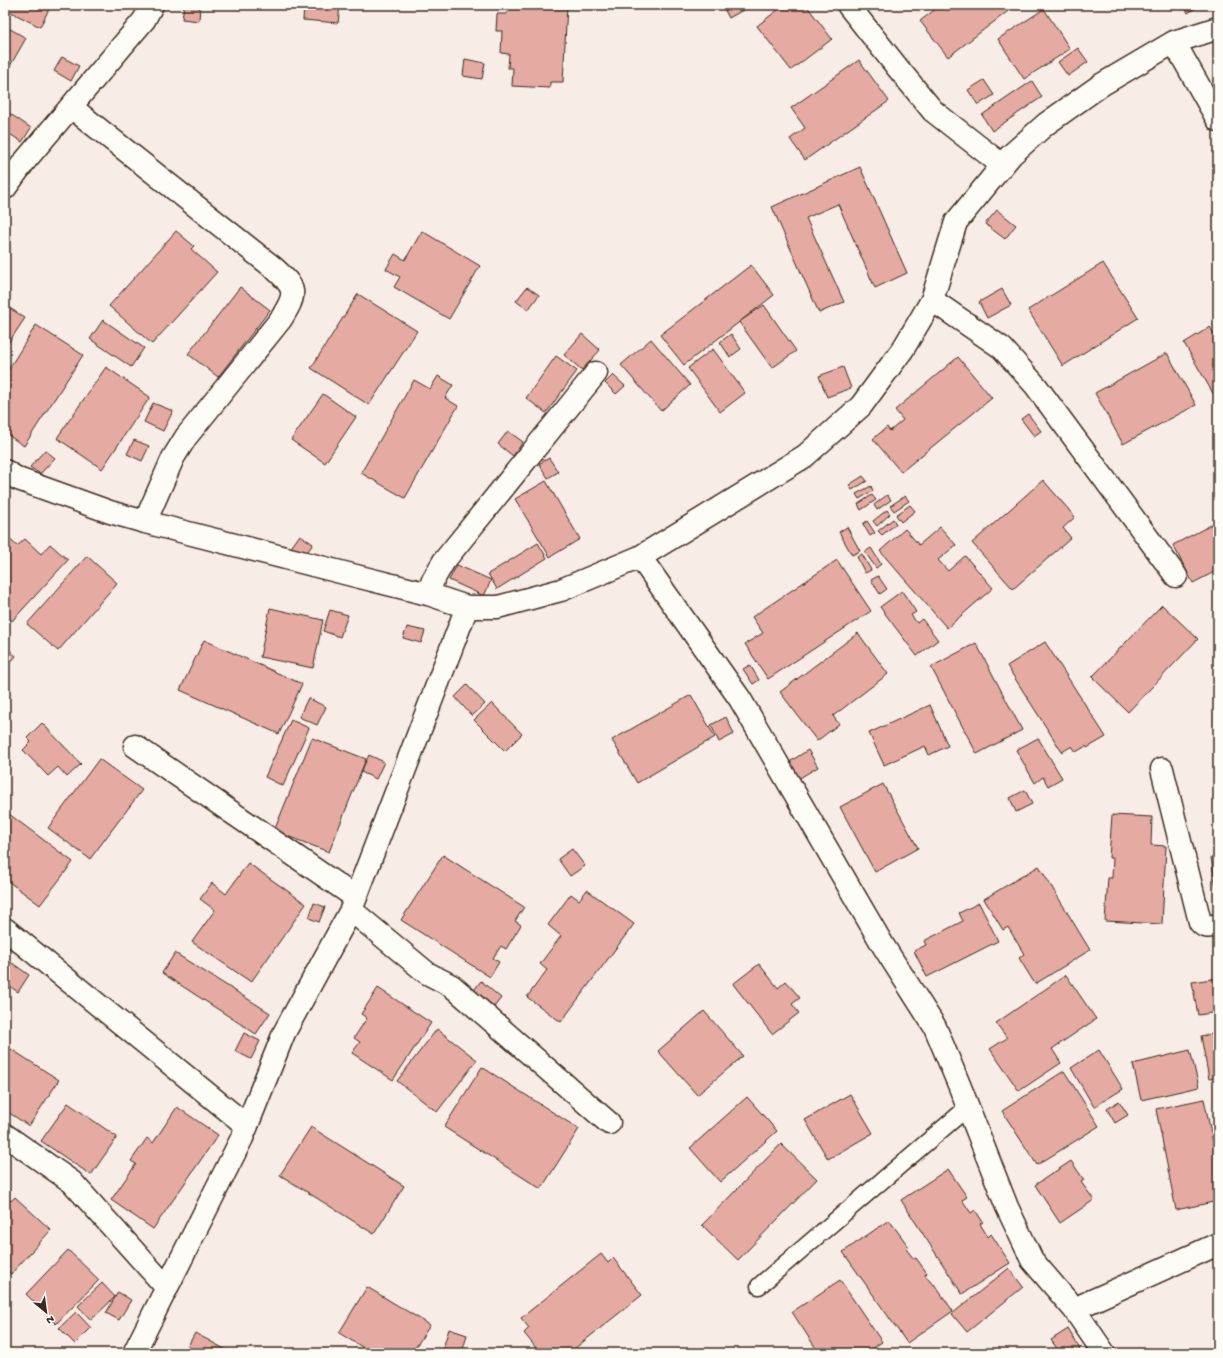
<svg xmlns="http://www.w3.org/2000/svg" width="1223" height="1358" font-family="'Gochi Hand',sans-serif">
  <style>
    .building { fill: #e5aba2; stroke: #3b2a1e }
    .lines { fill: none; stroke-linecap: round; stroke-linejoin: round }
    .service-casing { stroke: #3b2a1e; stroke-width: 19 }
    .minor-casing { stroke: #3b2a1e; stroke-width: 25 }
    .service { stroke: #fdfcf7; stroke-width: 16 }
    .minor { stroke: #fdfcf7; stroke-width: 22 }
  </style>
  <rect width="100%" height="100%" fill="#f8ece6"/>
  <filter id="ink" filterUnits="userSpaceOnUse"><feTurbulence type="fractalNoise" baseFrequency=".025" numOctaves="2"/><feDisplacementMap in="SourceGraphic" scale="8" xChannelSelector="R" yChannelSelector="G"/><feConvolveMatrix kernelMatrix="1 2 1 2 8 2 1 2 1" color-interpolation-filters="sRGB"/></filter>
  <g filter="url(#ink)">
    <path class="building" d="M5 5H51L40 27 5 9Z
      M184 5H200L199 21 182 19Z
      M304 5 340 6 338 23 303 20Z
      M508 5H567L563 82H550V88L512 86 513 68H508L509 54 501 53 502 31H496L497 14H507Z
      M722 5H752L729 18Z
      M784 5H806L832 39 791 70 757 26Z
      M941 5H1016L948 57 920 21Z
      M1183 5H1200L1188 13Z
      M1044 9 1070 49 1024 79 998 39Z
      M5 26 26 38 5 75Z
      M1078 48 1088 62 1068 76 1058 62Z
      M62 57 79 66 71 81 54 71Z
      M465 59 485 63 482 79 463 76Z
      M859 60 889 101 805 160 790 139 805 128 791 108Z
      M984 80 994 95 978 105 968 90Z
      M1032 81 1042 97 992 131 982 115Z
      M6 111 31 128 22 142 5 131Z
      M860 167 907 273 875 288 838 204 806 218 844 302 819 313 772 207Z
      M997 210 1016 225 1005 239 985 224Z
      M176 231 194 246 191 249 217 272 152 344 109 306Z
      M422 231 480 266 449 319 394 287 400 277 386 269 395 254 405 260Z
      M1103 263 1138 318 1063 366 1028 310Z
      M751 265 774 295 684 365 660 335Z
      M240 287 270 310 218 377 188 354Z
      M527 287 539 295 528 310 516 301Z
      M1002 289 1011 305 987 318 979 302Z
      M358 294 417 331 369 405 311 368Z
      M5 305 25 318 5 348Z
      M764 305 796 351 772 368 739 322Z
      M103 320 144 348 131 367 90 339Z
      M36 325 83 355 24 446 5 433V375Z
      M1210 327 1218 340V392L1214 395 1184 343Z
      M582 334 600 350 582 370 564 355Z
      M731 334 741 349 730 357 720 342Z
      M651 339 690 385 661 411 621 365Z
      M713 349 745 393 720 412 688 368Z
      M1167 353 1196 405 1123 444 1095 393Z
      M556 356 577 371 546 413 526 398Z
      M958 357 992 398 901 472 873 439 887 427 890 431 903 420 895 410Z
      M106 367 150 397 102 469 57 438Z
      M843 367 851 388 827 397 819 376Z
      M613 375 625 386 616 394 605 383Z
      M438 376 453 385 445 398 458 406 405 498 361 473 414 380 430 389Z
      M323 394 356 417 325 463 291 440Z
      M153 403 173 411 163 431 144 422Z
      M1028 414 1041 431 1034 436 1021 419Z
      M508 431 523 442 513 456 498 444Z
      M134 440 149 446 142 461 127 454Z
      M45 450 55 458 40 474 30 467Z
      M549 458 558 472 548 478 539 464Z
      M863 476 867 481 852 490 849 485Z
      M1043 480 1075 517 1063 528 1071 538 1013 589 972 543Z
      M546 481 580 539 550 557 515 499Z
      M871 486 873 491 859 499 856 494Z
      M872 495 876 500 861 510 858 504Z
      M887 495 891 500 877 510 874 505Z
      M905 496 909 501 894 511 890 506Z
      M910 505 915 511 901 522 896 515Z
      M887 510 890 514 877 526 873 521Z
      M893 519 896 524 882 535 878 531Z
      M867 521 875 533 870 536 863 524Z
      M1213 524 1218 533V570L1193 583 1173 545Z
      M847 527 860 551 852 555 839 532Z
      M940 527 956 545 938 560 948 571 965 556 993 588 947 628 880 551 905 529 919 545Z
      M5 535 17 546 25 539 41 554 50 544 68 560 12 621 5 615Z
      M300 535 313 544 303 558 290 549Z
      M538 543 547 558 497 589 488 574Z
      M871 548 881 564 876 568 865 552Z
      M862 554 871 570 865 573 857 557Z
      M87 556 117 583 58 651 27 624Z
      M837 560 871 611 768 679 745 644 763 633 752 617Z
      M457 565 491 580 484 596 449 580Z
      M878 576 887 589 880 594 871 580Z
      M902 591 916 612 911 615 917 623 922 619 938 640 917 656 880 607Z
      M1162 605 1198 639 1128 712 1092 677Z
      M270 608 323 620 313 668 260 657Z
      M330 610 348 615 340 637 323 631Z
      M407 627 425 631 421 643 403 638Z
      M858 633 888 674 833 716 839 724 817 741 780 692Z
      M204 640 302 684 279 734 180 690Z
      M1045 642 1106 737 1087 748 1086 746 1076 752 1072 746 1062 752 1007 666Z
      M976 643 1022 730 977 754 931 667Z
      M5 646 16 656 5 669Z
      M750 665 759 680 753 684 743 669Z
      M467 685 485 704 472 716 455 697Z
      M691 695 715 737 637 783 612 740Z
      M308 698 326 707 317 725 299 717Z
      M492 703 522 734 505 751 474 720Z
      M930 705 948 746 929 755 925 746 884 765 869 733Z
      M726 717 734 734 719 742 711 725Z
      M291 720 309 728 283 786 265 777Z
      M42 723 81 764 67 777 58 767 48 776 23 750 31 742 27 738Z
      M312 738 366 759 329 852 274 831Z
      M1038 738 1062 778 1048 786 1043 777 1035 783 1016 750Z
      M808 750 818 767 798 779 788 763Z
      M369 755 384 762 376 779 361 772Z
      M99 759 142 790 90 859 48 828Z
      M883 784 918 848 875 872 840 807Z
      M1025 790 1032 804 1016 812 1010 798Z
      M5 811 73 862 40 905 5 879Z
      M1112 815 1152 817 1151 845 1166 846 1162 924 1105 921 1108 878H1112L1113 858H1109Z
      M572 849 585 866 570 876 558 859Z
      M443 855 524 907 515 921 521 925 506 949 501 946 493 958 499 962 490 977 401 920Z
      M1218 856V887L1216 888 1211 858Z
      M248 863 306 904 251 982 192 942 215 910 200 899 212 883 226 894Z
      M1039 866 1090 950 1035 984 1019 958 1024 954 1008 927 1003 930 984 899Z
      M587 890 634 924 561 1022 527 997 547 970 540 964 561 936 548 925 571 894 579 900Z
      M314 903 325 907 319 922 309 918Z
      M979 903 998 941 927 977 914 951 926 945 924 941 963 921 959 913Z
      M175 953 270 1013 256 1034 162 973Z
      M5 958 29 975 18 992 5 983Z
      M759 964 778 988 786 981 800 998 792 1004 799 1013 772 1034 733 984Z
      M1066 975 1096 1019 1052 1049 1061 1063 1019 1091 990 1049 1007 1038 996 1023Z
      M1218 978V1012L1198 1015 1192 982Z
      M481 981 501 998 494 1007 474 990Z
      M378 988 431 1023 393 1080 352 1053 360 1042 354 1038 367 1018 361 1014Z
      M704 1011 743 1056 697 1095 658 1051Z
      M437 1029 477 1060 437 1112 397 1081Z
      M244 1033 260 1041 251 1059 235 1051Z
      M1218 1033V1078L1209 1079 1201 1036Z
      M11 1049 59 1080 29 1126 5 1110V1058Z
      M1099 1050 1123 1089 1094 1107 1071 1068Z
      M1190 1050 1199 1087 1141 1100 1133 1064Z
      M482 1067 579 1129 541 1189 444 1127Z
      M1064 1071 1099 1126 1037 1165 1002 1111Z
      M850 1094 873 1133 828 1159 805 1120Z
      M747 1097 777 1131 720 1182 690 1148Z
      M1204 1099 1218 1167V1201L1176 1210 1156 1109Z
      M1119 1101 1128 1115 1115 1123 1107 1109Z
      M68 1103 117 1137 91 1175 41 1141Z
      M177 1107 218 1135 153 1229 111 1200 136 1164 131 1161 147 1138 153 1143Z
      M311 1127 404 1186 374 1234 280 1175Z
      M781 1144 817 1179 738 1260 702 1225Z
      M1071 1161 1084 1180 1081 1182 1094 1200 1060 1223 1035 1185Z
      M948 1169 967 1197 962 1200 971 1213 975 1210 983 1222 980 1224 988 1237 991 1234 1010 1263 962 1294 901 1200Z
      M5 1195 11 1201 15 1197 51 1230 11 1274 5 1270Z
      M889 1220 909 1247 906 1249 914 1259 916 1258 927 1273 925 1275 933 1285 934 1284 953 1311 907 1343 843 1252Z
      M68 1250 99 1280 56 1324 26 1294Z
      M601 1254 608 1263 613 1258 642 1295 569 1353H540L524 1333 529 1328 521 1318Z
      M1009 1268 1023 1287 967 1332 952 1314Z
      M840 1280 882 1342 865 1353H819L792 1312Z
      M102 1283 115 1297 91 1320 78 1306Z
      M367 1287 430 1325 412 1353H372L339 1333Z
      M118 1292 131 1300 119 1320 106 1313Z
      M76 1312 91 1328 75 1344 59 1328Z
      M449 1329 467 1335 462 1353 443 1348Z
      M1068 1329 1080 1349 1074 1353H1060L1051 1340Z
      M195 1333 232 1353H184Z
      M1218 1350V1353H1206Z"/>
    <g class="lines">
      <defs>
        <path id="service" d="M759 1286 968 1107"/>
        <path id="minor" d="M848 5 897 67 933 111 1002 165
          M1174 42 1218 120
          M71 107 274 268C297 289 297 293 281 319L186 437 173 458 145 522
          M5 188 24 162 144 20 152 5
          M932 300 1002 348 1036 386 1176 576
          M5 471 18 479 110 512 145 522 348 574 428 594 467 607H498L561 590 640 557 805 456 861 406 903 349 932 300 956 222 1011 155 1046 124 1101 85 1174 42 1218 28
          M640 557 740 699 884 947 935 1027 960 1087 1007 1207 1032 1260 1074 1309 1104 1353
          M428 594 433 580 444 561 596 373
          M135 746 355 897
          M1162 769 1200 922C1205 929 1211 926 1218 925
          M351 910 427 973 452 986 609 1123
          M5 929 247 1126
          M5 1135 72 1182 167 1288
          M1074 1309 1218 1244
          M134 1353 242 1138 284 1033 351 910 467 607"/>
      </defs>
      <use href="#service" class="service-casing"/>
      <use href="#minor" class="minor-casing"/>
      <use href="#service" class="service"/>
      <use href="#minor" class="minor"/>
    </g>
  </g>
  <rect width="1223" height="1358" fill="none" stroke="#fdfcf7" stroke-width="20"/>
  <rect x="10" y="10" width="1203" height="1338" fill="none" stroke="#3b2a1e" stroke-width="1.5" filter="url(#ink)"/>
  <g transform="translate(46 1312) rotate(151)" stroke="#fdfcf7" stroke-width="3" paint-order="stroke">
  <path d="M0-3L7 15L0 10L-7 15Z" fill="#3b2a1e"/>
  <text y="-6" font-size="11" font-weight="bold" text-anchor="middle" fill="#3b2a1e">N</text>
  </g>
</svg>
